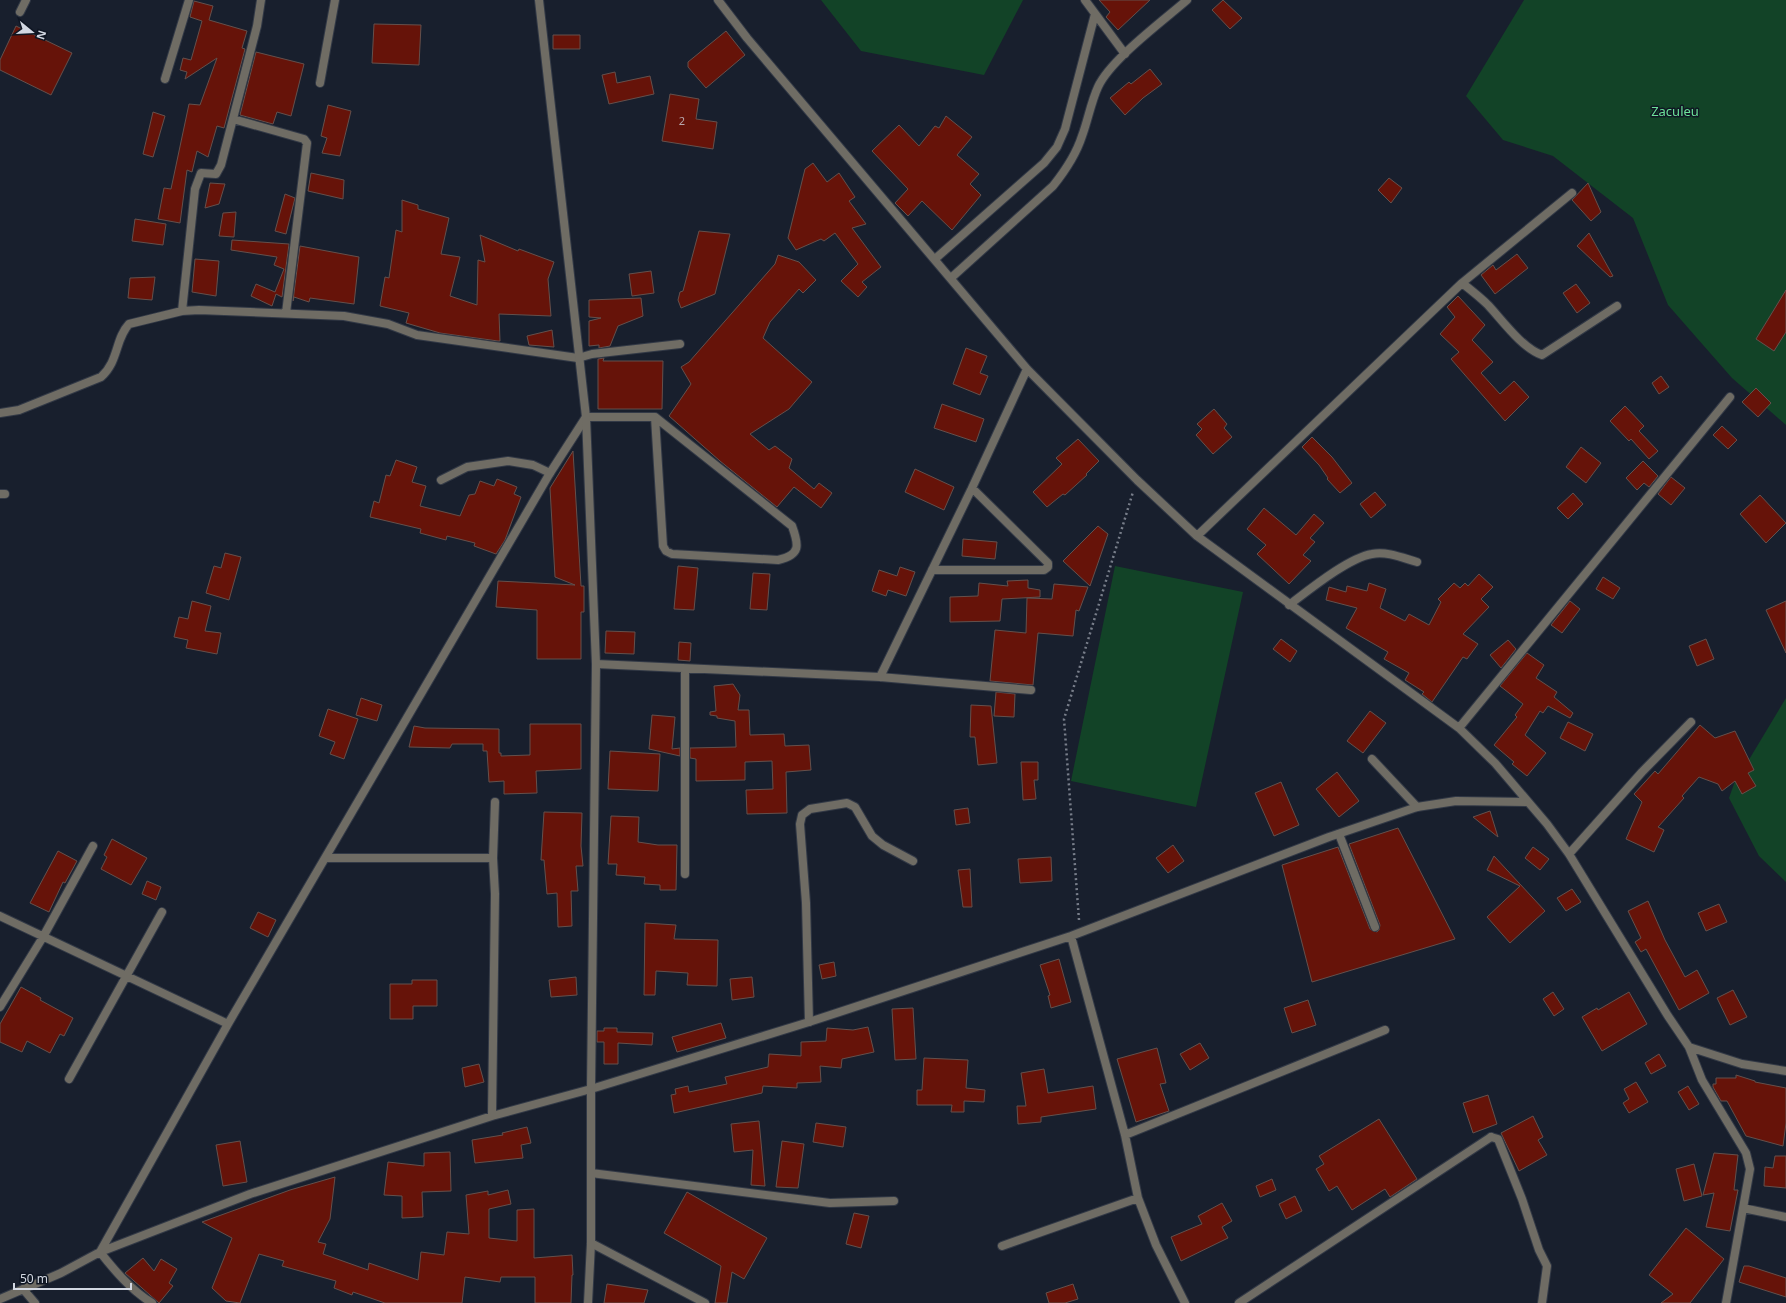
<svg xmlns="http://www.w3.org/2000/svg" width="1786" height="1303" font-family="'Noto Sans',sans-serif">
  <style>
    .green { fill: #124327 }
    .building { fill: #661309; stroke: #64504c }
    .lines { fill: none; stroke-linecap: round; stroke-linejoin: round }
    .service-casing { stroke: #323946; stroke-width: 10 }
    .minor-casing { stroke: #323946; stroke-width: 10 }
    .tertiary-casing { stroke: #323946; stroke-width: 10 }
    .path { stroke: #787e8a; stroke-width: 2.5; stroke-dasharray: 2 3; stroke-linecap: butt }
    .service { stroke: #6f6c64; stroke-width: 8 }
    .minor { stroke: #6f6c64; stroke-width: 8 }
    .tertiary { stroke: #6f6c64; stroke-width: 8 }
    .labels { text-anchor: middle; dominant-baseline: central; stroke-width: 3; stroke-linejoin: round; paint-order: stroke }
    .number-label { font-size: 11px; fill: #b8a7ac }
    .park-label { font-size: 13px; fill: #6de19a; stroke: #0f1623 }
  </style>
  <rect width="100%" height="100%" fill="#181f2d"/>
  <path class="green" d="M821 0H1023L984 75 861 51Z
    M1524 0H1786V425L1732 378 1668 305 1633 218 1553 156 1503 140 1466 96Z
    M1115 566 1243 592 1196 807 1071 781Z
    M1786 698V882L1759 856 1729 798 1735 781 1738 778Z"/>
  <path class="building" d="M1099 0H1150L1118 30 1106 17 1110 12Z
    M1223 0 1242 18 1230 29 1212 10Z
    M194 1 213 6 209 20 247 31 242 48 245 49 224 128 217 126 208 157 197 151 192 172 187 170 180 223 158 219 164 188 171 189 189 104 200 105 217 58 185 79 187 72 180 70 183 58 191 60 202 21 190 17Z
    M374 24 421 25 419 65 372 63Z
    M16 26 72 53 51 95 0 70V60Z
    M726 31 745 55 706 88 688 67V62Z
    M553 35H580V49H553Z
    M256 52 304 64 291 116 277 112 273 124 240 115Z
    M1150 69 1162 84 1143 98 1125 115 1110 98 1129 82 1131 84Z
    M615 72 617 83 650 76 654 94 609 104 602 75Z
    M670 94 699 99 696 119 717 122 713 149 662 141Z
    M328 105 351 111 340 156 322 153 327 138 321 136Z
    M153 112 165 116 153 157 143 154Z
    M946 116 972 137 957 155 979 174 970 184 981 195 952 230 922 201 908 216 895 203 908 189 872 151 899 125 919 146 935 126 939 128Z
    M813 163 827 182 839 173 855 197 849 201 866 224 852 228 881 267 862 282 867 287 858 297 841 281 858 264 835 233 824 241 821 239 796 250 788 238 805 169Z
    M311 173 344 180 343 199 308 191Z
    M1389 178 1402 188 1391 203 1378 190Z
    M210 183 225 184 219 204 205 208Z
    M1588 183 1601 212 1591 221 1572 200Z
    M285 194 295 198 286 234 275 231Z
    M402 200 418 205V209L449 218 441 254 460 257 450 296 477 305 478 260 485 262 480 235 518 251 519 249 554 262 548 279 551 316 499 314 500 341H498L440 333 406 323 409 313 380 306 385 277 389 278 396 230 402 232Z
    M236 212 234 237 219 236 223 213Z
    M135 219 166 224 163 245 132 241Z
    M699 231 730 234 715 294 681 308 678 300 680 292 683 291Z
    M1589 233 1613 276 1610 277 1577 246Z
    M232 240 289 244 282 297 276 294 272 306 251 296 256 284 275 292 284 269 274 265 277 257 231 250Z
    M300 246 359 257 354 304 310 298 309 302 294 297 293 301Z
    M1517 254 1528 268 1495 294 1481 275 1493 265 1496 270Z
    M778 255 799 262 816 280 803 293 799 289 770 322 763 338 812 382 789 409 750 434 769 450 775 446 792 459 789 468 814 489 819 483 832 493 821 508 794 487 777 507 720 461 669 416 691 384 681 367 689 362 775 264Z
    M195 259 219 261 216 296 192 292Z
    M651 271 654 293 632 296 629 274Z
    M155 277 152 300 128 298 130 278Z
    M1576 284 1590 303 1577 313 1563 293Z
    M1786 290V332L1774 351 1756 339Z
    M1458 296 1485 325 1472 340 1493 362 1481 373 1500 394 1514 381 1529 397 1505 421 1451 359 1459 352 1440 334 1455 317 1447 307Z
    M641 298 643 316 618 326 610 346 599 348V345L589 346V321L601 318 589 317V300Z
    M552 330 554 347 529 345 527 336Z
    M966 348 987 356 980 373 988 376 980 395 953 384Z
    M604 358 603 361H663L662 409H598V359Z
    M1661 376 1669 387 1659 394 1652 383Z
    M1756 388 1771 403 1758 417 1742 402Z
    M942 404 984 419 976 442 934 428Z
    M1625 406 1644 426 1639 431 1658 451 1649 459 1631 439 1629 441 1610 421Z
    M1214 409 1227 424 1224 428 1232 437 1213 454 1196 435 1202 429 1197 424Z
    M1722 426 1737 440 1728 449 1713 435Z
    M1312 437 1332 457 1352 483 1340 493 1327 479 1328 478 1319 465 1302 447Z
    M1078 439 1099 461 1086 474 1087 475 1065 495 1063 494 1047 507 1033 492 1062 464 1056 458Z
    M1581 447 1601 463 1586 483 1566 467Z
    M573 451 581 586H584V612H581V659H537V610L496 607 498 581 575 585 555 577 550 488Z
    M396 460 417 467 412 482 426 486 420 506 460 516 469 495 475 494 480 481 494 486 497 479 517 487 514 494 521 497 505 540 496 554 474 546 475 543 447 536 446 540 420 533 421 529 370 517 374 501 379 503 386 475 390 476Z
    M1643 461 1658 476 1649 487 1644 483 1637 490 1626 478Z
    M915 469 954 487 944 510 905 492Z
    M1671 477 1685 488 1671 505 1658 494Z
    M1375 492 1386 505 1371 518 1360 504Z
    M1573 493 1583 504 1568 519 1557 508Z
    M1760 495 1786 523 1766 543 1740 514Z
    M1264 508 1296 535 1314 514 1324 523 1310 538 1315 542 1303 555 1311 561 1289 584 1257 554 1266 545 1247 529Z
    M1098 526 1108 534 1090 586 1063 561Z
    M963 539 997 542 995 559 962 556Z
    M225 553 241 557 229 600 206 593 214 566 221 568Z
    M678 566 698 568 694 610 674 609Z
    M900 567 915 572 906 596 888 590 886 596 872 591 879 570 897 576Z
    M753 573 770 574 767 610 750 609Z
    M1479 574 1493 587 1481 599 1489 607 1463 634 1478 644 1467 659 1463 657 1432 702 1422 694 1424 692 1405 680 1409 673 1384 659 1388 652 1346 628 1357 608 1326 600 1329 587 1346 592 1347 586 1367 591 1369 583 1386 589 1380 608 1405 621 1409 614 1429 625 1441 602 1438 599 1454 583 1460 588 1465 583 1468 586Z
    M1603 577 1620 588 1613 599 1596 589Z
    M1028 580V588L1040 590V597L1002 599 1000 621 950 622V597L978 596 979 583 1008 586 1007 581Z
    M1054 584 1088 587 1079 611 1076 610 1073 636 1038 633 1033 685 990 681 995 630 1026 633 1027 598 1052 599Z
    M192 601 211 606 205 631 221 633 217 654 186 648 188 640 174 637 179 617 188 619Z
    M1570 601 1580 609 1562 633 1551 625Z
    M1786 601V653L1766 610Z
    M606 631 635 632 634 654 605 653Z
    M1281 639 1297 651 1290 662 1273 649Z
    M1706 639 1714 659 1697 666 1689 646Z
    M1508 640 1516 649 1501 668 1490 655Z
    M679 642 691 643 690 661 678 660Z
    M1527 653 1544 665 1536 678 1557 692 1554 697 1573 713 1570 718 1548 706 1543 713 1540 711 1525 735 1546 753 1527 776 1512 764 1514 762 1494 745 1517 717 1515 715 1523 704 1500 686Z
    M733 684 740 695 738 710H749L750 735 784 734 785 746 809 745 811 770 786 772 787 813 747 814 746 790 773 789 772 761 745 762V780L696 781V759L690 758V748L736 747 735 721 717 718V716L710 715V712L716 711 714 686Z
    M996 692 1015 694 1014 717 994 716Z
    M361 698 382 705 377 721 356 715Z
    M971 705 991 706 997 763 978 765 975 737H970Z
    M328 709 358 719 344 759 330 754 335 742 319 736Z
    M1370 711 1386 723 1363 753 1347 741Z
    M652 715 675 717 672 749 680 748V756L649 749Z
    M1568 722 1593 734 1585 751 1560 738Z
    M530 724H581V769L536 771 537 793 504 794V781L489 782 487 751H483V744H452L450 748 409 747 414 726 425 728 499 729V753H501V756L530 755Z
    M1700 725 1715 738 1735 731 1754 770 1748 773 1756 786 1742 794 1735 781 1722 791 1718 784 1699 777 1682 796 1684 798 1658 827 1664 830 1654 852 1626 839 1642 802 1634 794 1655 771 1658 774Z
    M610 751 660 754 658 791 608 789Z
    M1021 762H1038V780H1034L1036 799 1023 800Z
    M1337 772 1359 801 1339 817 1316 789Z
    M1281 782 1299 825 1274 836 1255 793Z
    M968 808 970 823 956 825 954 810Z
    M1490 811 1498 837 1473 817Z
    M544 812 582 813 581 846 583 866H576L578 891H571L572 926 558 927 557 893 547 894 544 860H541Z
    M611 816 639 817 638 842 658 845H677L676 890H660V885L644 884 645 877 616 875 617 864H608Z
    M1398 828 1455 939 1312 982 1282 865 1338 847 1370 929 1377 932 1379 930 1380 925 1349 844Z
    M112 839 147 858 131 885 101 869 107 857 104 855Z
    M1173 845 1184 861 1168 873 1156 858Z
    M1533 847 1549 859 1540 870 1525 858Z
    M58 851 77 861 65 883 63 882 49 912 30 903Z
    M1494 856 1545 911 1510 943 1487 917 1520 886 1487 870Z
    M1051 857 1052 881 1020 883 1018 859Z
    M970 869 972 907H963L958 870Z
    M147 881 161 887 156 900 142 894Z
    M1572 889 1581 902 1566 911 1557 898Z
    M1648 901 1665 940 1685 977 1697 970 1709 993 1679 1010 1646 949 1641 952 1635 942 1641 938 1628 911Z
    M1719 904 1727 922 1706 931 1698 913Z
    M258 912 276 920 268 937 250 928Z
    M645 923 676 925 674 939 718 940 717 986 687 985 688 973 656 971 655 995H644Z
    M1059 959 1071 1002 1051 1008 1048 996 1050 995 1040 965Z
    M834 962 836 976 822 979 819 965Z
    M576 977 577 995 551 997 549 980Z
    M752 977 754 997 732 1000 730 979Z
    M412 980H437V1006H413V1019H390V984H412Z
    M21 987 41 998 40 1000 73 1018 64 1036 60 1034 50 1053 27 1041 22 1052 0 1042V1024Z
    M1733 990 1747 1017 1730 1025 1717 998Z
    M1553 992 1564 1009 1554 1016 1543 999Z
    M1629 992 1647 1024 1602 1051 1582 1017 1597 1008 1598 1010Z
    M1308 1000 1316 1025 1292 1033 1284 1008Z
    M913 1008 916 1059 895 1060 892 1009Z
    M721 1023 726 1038 677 1052 672 1037Z
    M868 1027 874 1052 842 1059 841 1068 820 1066 821 1082 797 1083V1088L763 1086 762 1093 674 1113 671 1095 676 1094 675 1089 688 1086 689 1092 727 1084 725 1077 768 1067 769 1054 801 1056V1042L826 1041 827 1028 853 1030Z
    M604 1028H617V1032L653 1033 652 1045 618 1043V1064H604V1042H597V1031H604Z
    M1200 1043 1209 1058 1190 1070 1180 1054Z
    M1157 1048 1166 1083 1160 1084 1169 1111 1136 1122 1117 1059Z
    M1659 1054 1666 1066 1651 1074 1645 1063Z
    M924 1058 968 1060 966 1088 985 1090 984 1102 964 1101V1112H951L952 1105H917V1090H922Z
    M479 1064 484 1082 465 1087 462 1068Z
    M1044 1069 1048 1093 1093 1086 1096 1109 1041 1117V1122L1018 1124 1017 1106H1026L1021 1073Z
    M1736 1075 1755 1081V1082L1786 1088V1123L1783 1146 1746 1136 1727 1101H1721L1713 1087V1084H1716V1078H1736Z
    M1636 1082 1648 1102 1629 1113 1623 1103 1629 1099 1624 1089Z
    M1688 1086 1699 1104 1689 1110 1678 1092Z
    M1488 1095 1497 1124 1473 1133 1463 1103Z
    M1533 1116 1543 1137 1538 1140 1547 1155 1519 1171 1501 1133Z
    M1379 1119 1417 1179 1390 1197 1385 1189 1352 1210 1337 1186 1329 1191 1316 1169 1324 1164 1319 1156Z
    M759 1121 761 1142 765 1186 751 1185 753 1150 734 1152 731 1124Z
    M816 1123 846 1127 843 1147 813 1142Z
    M527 1127 531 1143 521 1145 523 1158 475 1163 472 1140 503 1135 502 1133Z
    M240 1141 247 1182 223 1186 216 1145Z
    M782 1141 804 1144 798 1188 776 1187Z
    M450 1152 451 1191 422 1192 423 1217 402 1218V1196L384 1195 388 1162 424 1166V1153Z
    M1714 1153 1738 1155 1734 1190H1738L1730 1231 1706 1227 1714 1193 1703 1195Z
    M1775 1156H1786V1188L1764 1186 1765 1167 1773 1168Z
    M1694 1164 1702 1196 1684 1201 1676 1169Z
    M335 1177 330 1219 318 1242 326 1244 323 1254 368 1270 369 1263 418 1280 421 1252 444 1255 447 1232 469 1234 466 1195 488 1191V1195L508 1190 511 1204 489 1209V1238L517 1241V1210L534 1209V1258L572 1255 573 1275H572L571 1303H535V1277H501L500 1282 465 1277 462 1303H385L353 1292 352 1295 334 1288 336 1281 282 1266 284 1261 259 1254 240 1303 226 1301 212 1288 232 1238 202 1222 290 1190Z
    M1272 1179 1276 1190 1260 1197 1256 1186Z
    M687 1192 767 1238 744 1279 732 1272 727 1303H715L721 1266 664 1233Z
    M1295 1196 1302 1211 1286 1219 1279 1204Z
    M1222 1203 1232 1221 1222 1227 1228 1238 1181 1261 1171 1237 1202 1224 1198 1216Z
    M854 1213 869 1216 861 1248 846 1244Z
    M1686 1228 1724 1259 1690 1303H1661L1673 1294 1649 1275Z
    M143 1258 154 1271 161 1259 177 1269 169 1283 173 1286 159 1303 125 1273Z
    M1744 1266H1749L1786 1278V1297L1739 1282Z
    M607 1284 648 1290 644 1303H604Z
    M1073 1284 1078 1299 1065 1303H1049L1046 1293Z"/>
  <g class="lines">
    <defs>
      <path id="service" d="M20 12 26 0
        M320 83 335 0
        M578 358 592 354 680 344
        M441 480 467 467 508 461 533 465 550 473
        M1289 605C1309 590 1348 558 1372 554 1387 551 1403 558 1417 562
        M1372 759 1417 807
        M1339 834 1375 927
        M809 1022 806 903 800 824 802 815 810 809 847 803 855 807 872 836 883 845 913 861
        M1491 1137 1498 1139 1522 1199 1539 1250 1547 1266 1542 1303"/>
      <path id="minor" d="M718 0 747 38 1027 369 1137 480 1197 536 1459 728 1495 763 1547 824 1569 854 1668 1016 1689 1047 1702 1080 1746 1153 1750 1169 1726 1303
        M1085 0 1125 54
        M165 79 189 0
        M233 119 304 139 307 143 286 313
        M935 259 1044 163 1057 147 1065 129 1095 14
        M951 278 1053 186C1065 171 1076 155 1082 136 1088 120 1091 102 1098 87 1110 60 1164 20 1187 0
        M1462 283C1471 290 1480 297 1488 305 1502 320 1522 348 1542 355L1617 306
        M182 311 195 189 201 173 216 174 221 165 257 26 261 0
        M0 413 19 410 101 377C119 361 115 339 129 324L182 311 199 310 344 316 388 324 417 335 578 358
        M0 494H5
        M1197 536 1462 283 1572 193
        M932 570H1044L1048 567V563L972 488
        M596 664 880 677 1031 690
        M685 669V874
        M880 677 972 488 1027 369
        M1459 728 1730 397
        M1569 854 1642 772 1691 722
        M326 858H493
        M0 916 228 1024
        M1071 936 1125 1135 1138 1198 1156 1245 1185 1303
        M0 1007 43 937 93 846
        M1689 1047 1742 1064 1786 1071
        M69 1079 162 912
        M492 1116 495 894 493 858 495 802
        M1125 1135 1385 1030
        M591 1173 830 1203 894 1201
        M1743 1208 1786 1217
        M591 1243 705 1303
        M1002 1246 1138 1198
        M23 1289 35 1303
        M0 1299 61 1273 100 1252 250 1194 492 1116 591 1089 809 1022 1071 936 1329 837 1417 807 1456 801 1527 802
        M152 1303C131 1290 115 1271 100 1252L228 1024 550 473 586 417H655L792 526C799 545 801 555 778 560L672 554 666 551 663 546 655 417
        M1239 1303 1491 1137"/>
      <path id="tertiary" d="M539 0 586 417 596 664 591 1089V1243L588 1303"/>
    </defs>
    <use href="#service" class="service-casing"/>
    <use href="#minor" class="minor-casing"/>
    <use href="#tertiary" class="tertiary-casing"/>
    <path class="path" d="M1079 920 1064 719 1133 492"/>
    <use href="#service" class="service"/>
    <use href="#minor" class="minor"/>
    <use href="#tertiary" class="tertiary"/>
  </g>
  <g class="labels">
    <g class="number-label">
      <text x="682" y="120">2</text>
    </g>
    <g class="park-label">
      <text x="1675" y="111">Zaculeu</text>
    </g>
  </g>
  <g transform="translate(32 32) rotate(108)" stroke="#0f1623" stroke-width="3" paint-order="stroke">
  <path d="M0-3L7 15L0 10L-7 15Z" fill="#d3d8e2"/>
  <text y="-6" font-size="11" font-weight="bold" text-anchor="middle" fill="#d3d8e2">N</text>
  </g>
  <path d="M14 1283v6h117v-6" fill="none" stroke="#d3d8e2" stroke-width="2"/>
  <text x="20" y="1283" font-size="12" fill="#d3d8e2" stroke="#0f1623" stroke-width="3" paint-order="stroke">50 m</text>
</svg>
